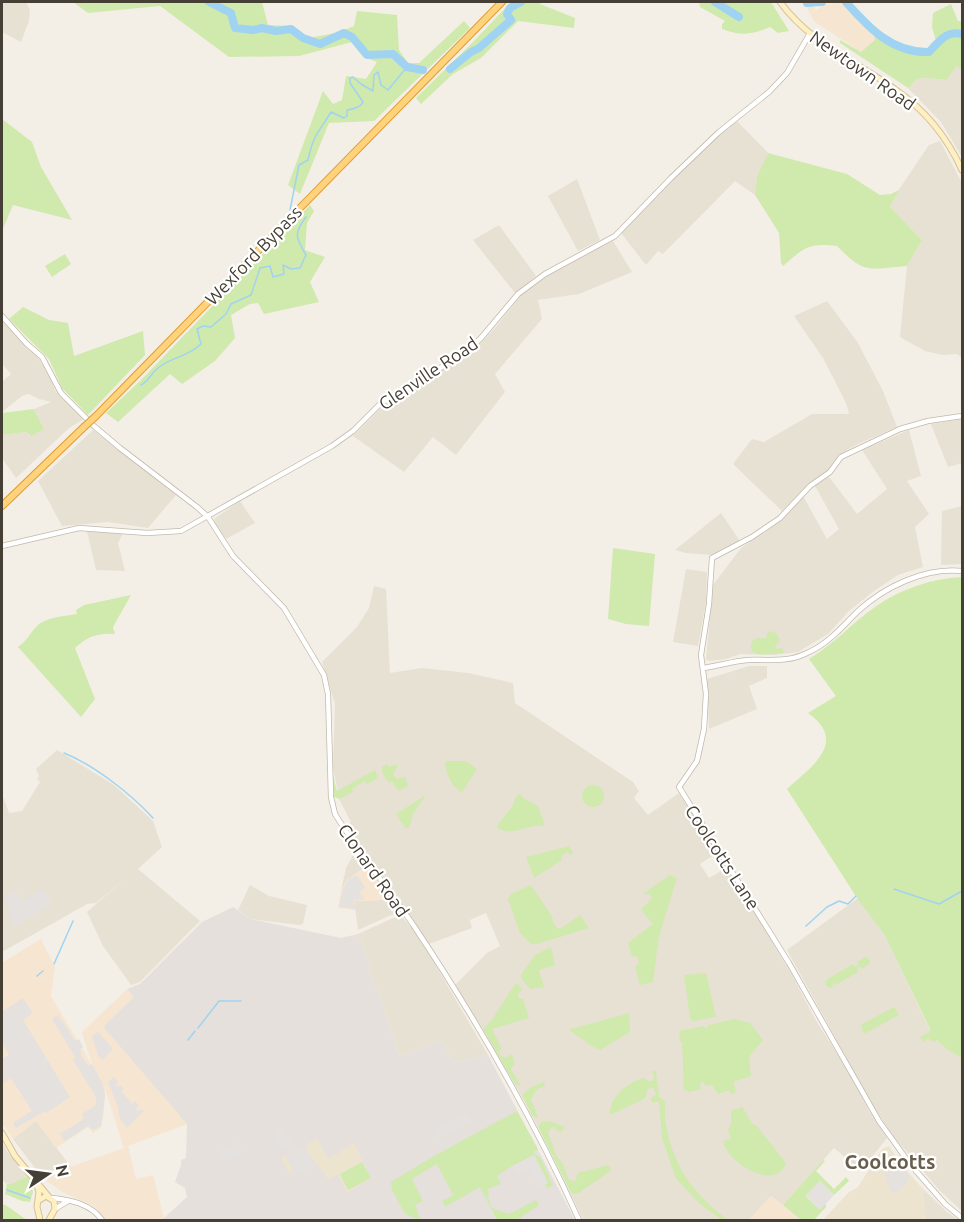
<svg xmlns="http://www.w3.org/2000/svg" width="964" height="1222" font-family="Ubuntu,sans-serif">
  <style>
    .residential { fill: #e7e1d4 }
    .commercial { fill: #f6e5d0 }
    .industrial { fill: #e5e0db }
    .education { fill: #ede4cf }
    .green { fill: #d0e9ad }
    .parking { fill: #e4e1de }
    .lines { fill: none; stroke-linecap: round; stroke-linejoin: round }
    .stream { stroke: #a0d3f2; stroke-width: 1.5 }
    .river { stroke: #a0d3f2; stroke-width: 8 }
    .tertiary-casing { stroke: #c2b9ab; stroke-width: 6 }
    .secondary-casing { stroke: #d5c294; stroke-width: 7 }
    .trunk-casing { stroke: #e19c32; stroke-width: 8 }
    .tertiary { stroke: #fff; stroke-width: 4.5 }
    .secondary { stroke: #ffefc4; stroke-width: 5 }
    .trunk { stroke: #ffd27c; stroke-width: 6 }
    .trunk-bridge-casing { stroke: #e19c32; stroke-width: 8; stroke-linecap: butt }
    .trunk-bridge { stroke: #ffd27c; stroke-width: 6 }
    .labels { text-anchor: middle; dominant-baseline: central; stroke-width: 4.5; stroke-linejoin: round; paint-order: stroke }
    .street-label { font-size: 18px; fill: #463f35; stroke: #fff }
    .neighbourhood-label { font-size: 20px; font-weight: bold; fill: #695d4c; stroke: #fff }
  </style>
  <rect width="100%" height="100%" fill="#f3efe6"/>
  <path class="residential" d="M2 2H26L30 10 29 21 21 42 2 32Z
    M956 65 962 69V157L941 122 908 88 917 79 926 78 947 80Z
    M737 121 768 153 757 176 755 195 735 181 663 254 658 251 646 265 621 233 673 179 721 134Z
    M940 141 962 183V364V358L957 354 943 355 925 351 900 337 907 266 922 240 890 207 900 188 929 145Z
    M577 179 600 240 578 251 548 196Z
    M499 225 536 276 515 293 473 240Z
    M613 241 632 272 579 294 538 300 542 319 495 374 505 392 456 455 433 437 404 472 353 436 382 407 474 350 496 327 520 296 550 274 579 257Z
    M827 301 858 343 883 391 897 427 858 444 839 455 828 471 806 486 782 511 733 464 752 439 764 442 812 414H849L846 403 823 358 794 316Z
    M2 320 28 349 37 356 50 378 56 392 84 419 69 428 16 478 2 458V435L26 432 30 436 43 427 34 409 51 402 39 399 29 394 22 396 2 412V382L11 374 2 364Z
    M962 419V463L948 467 931 424Z
    M93 430 176 495 148 528 108 522 62 526 38 481Z
    M909 430 921 476 907 481 929 514 915 527 923 567 898 575 874 591 849 611 828 634 798 652 775 655 741 654 726 659 709 661 706 659 713 585 741 548 776 524 803 496 827 539 839 529 815 486 828 477 830 478 857 514 887 489 862 450Z
    M240 501 255 523 226 539 215 524 214 519Z
    M962 506V564L941 565 942 511Z
    M721 513 740 541 711 555 686 553 675 550Z
    M87 531 123 533 118 543 125 571 96 570Z
    M686 569 707 572 706 601 698 646 673 642Z
    M374 586 386 589 390 673 422 668 468 673 513 683 515 703 633 782 639 791 634 798 648 815 679 793 718 852 700 864 709 878 728 867 792 975 815 1019 850 1074 869 1111 887 1138 861 1171 834 1148 783 1205 771 1196 749 1220H583L554 1158 527 1106 483 1029 454 986 487 953 500 946 486 913 470 920 472 928 429 944 405 907 347 827 351 822 339 799 333 767 335 704 322 662 357 627 369 608Z
    M749 666H767V678L749 686 757 709 709 729 707 679Z
    M57 750 114 785 153 821 162 847 138 869 200 921 140 982 131 985 103 946 87 912 127 877 96 903 87 904 2 952V794L9 813 22 811 40 782 37 779 39 776 36 769Z
    M356 850 367 866 347 880 341 891 346 868Z
    M250 885 269 896 307 905 303 924 299 925 250 919 238 910Z
    M858 898 884 934 929 1028 949 1051 962 1058V1211L940 1191 894 1137 870 1101 787 950Z
    M391 899 400 911 358 930 354 900 370 901Z
    M400 915 412 928 432 959 488 1055 453 1063 442 1040 399 1056 381 1000 369 973 370 967 358 934Z
    M36 1121 71 1167 42 1177 25 1155 13 1139Z
    M2 1142 7 1151 28 1176 13 1183 7 1184 2 1180Z
    M922 1188 947 1212 959 1220H926Z"/>
  <path class="commercial" d="M837 3 847 5 859 23 874 34 875 40 865 50 861 52 818 24 813 20 807 7 811 4 816 10 825 5Z
    M367 866 391 899 370 901 355 900V910L338 908 341 891 347 880Z
    M41 939 55 967 51 996 93 1067 82 1032 127 989 134 997 105 1026 106 1030 187 1124 128 1146 136 1179 153 1175 164 1219 162 1220H106L94 1206 62 1192 42 1177 124 1148 105 1088 104 1111 101 1128 93 1133 88 1127 56 1148 36 1121 13 1139 2 1123V963Z
    M771 1196 783 1205 801 1220H749Z"/>
  <path class="industrial" d="M233 907 250 919 341 938 358 934 370 967 369 973 381 1000 399 1056 442 1040 453 1063 488 1055 575 1220H162L187 1197 185 1188 175 1182 181 1165V1160L186 1158 187 1124 106 1030 104 1026 134 997 127 989 140 984 202 922Z"/>
  <path class="education" d="M317 1139 329 1159 354 1143 371 1178 347 1193 338 1174 328 1179 314 1160 290 1174 281 1159Z
    M889 1146 900 1163 922 1188 926 1220H823L849 1192 858 1187 882 1149Z"/>
  <path class="green" d="M73 2H262L268 25 291 26 308 38 336 33 354 26 357 11 397 15 399 50 408 63H419L464 21 470 28 374 121 329 123 300 194 288 185 323 91 333 104 342 100 346 76 366 79 377 62 363 57 352 42 299 56 229 57 160 6 88 13Z
    M511 2H541L540 4 575 18 574 28 518 21 481 58 453 74 421 104 416 98 472 43Z
    M699 2H771L789 31 778 33 770 27C753 35 740 36 722 29V24L725 21 700 7Z
    M951 4 958 21H962V69L956 66 947 80 926 78 917 79 908 88 840 43V40L861 52 875 40 874 32 903 49 929 52 937 44 932 27 933 13Z
    M2 119 32 142 41 167 72 220 13 205 2 231Z
    M768 153 847 174 880 195 891 194 899 190 890 207 922 240 907 266C869 269 865 275 837 246 808 243 805 247 783 266L781 263 779 233 755 195 757 176Z
    M310 205 314 211 307 223 305 250 325 257 310 282 319 302 264 314 258 303 250 304 231 315 235 338 215 361 182 384 170 374 118 422 106 413 140 381Z
    M65 254 71 264 52 277 45 266Z
    M23 307 49 320 68 323 74 356 143 331 145 355 88 415 62 388 49 359 9 319Z
    M34 409 44 429 31 436 26 432 2 435V413Z
    M613 548 655 554 649 626 626 624 608 619Z
    M962 577V1058L949 1051 937 1040 933 1042 928 1038 923 1042 920 1037 931 1031 884 934 859 901 787 789C811 767 849 742 808 713L836 696 809 659C834 644 852 623 875 607 902 588 931 579 962 577Z
    M131 595 113 627 115 634C98 633 88 636 75 648L95 699 81 717 18 647C28 640 31 631 38 625 47 617 65 616 77 614L76 610 84 605Z
    M771 631 777 634 780 641 775 646 776 649 783 648 784 653C773 653 743 661 753 640L759 637 761 639 767 637V633Z
    M447 761H466L477 769 462 792C452 788 447 775 445 764Z
    M387 764 389 767 397 764C398 771 389 772 397 779L405 777 408 786 398 791 392 781 389 783C385 777 382 775 382 767Z
    M375 770 378 778 367 784 365 781 352 789 353 792 339 799 334 797 333 775 337 791Z
    M582 796a11 11 0 1 1 22 0a11 11 0 1 1-22 0Z
    M520 794 523 798 538 806 545 825C541 826 538 826 535 826 520 828 514 835 498 829L497 826 513 805 517 795Z
    M426 795 413 814 409 828H405L396 814Z
    M569 846 573 853 570 855 567 852 561 856 562 860 534 878 526 857Z
    M670 875 677 878 659 936 653 982 640 985 635 966 639 964 637 956 632 957 628 943 653 924 641 910 652 898 649 893 645 895 644 893Z
    M531 885 553 918 552 920 557 928 560 929 580 915 589 928 537 944H531L520 933 508 899 511 894Z
    M551 947 555 965 539 970 544 987 530 989 521 978V975L535 955Z
    M865 957 870 959V963L862 969 860 966 857 968 858 972 836 985 834 982 832 988 826 986V980L853 964 855 967 859 964 857 962Z
    M706 973 716 1017 693 1021 690 1018 684 975Z
    M515 984H518L522 990 517 995 520 999H523L529 1018 492 1029 501 1047 499 1054 505 1058 512 1054 514 1064 511 1069 521 1086 515 1084 483 1029 491 1021Z
    M892 1008H895L899 1015 864 1034 861 1027 862 1024Z
    M629 1013 630 1032 600 1050C594 1049 579 1036 570 1031V1029L575 1028Z
    M734 1019 750 1023 763 1040 749 1057 751 1076 733 1082 736 1093 730 1094 729 1090 718 1094 712 1085 706 1086 703 1082 700 1084 701 1089 690 1092 684 1090 682 1042H680L679 1031 704 1026 705 1028H708V1025Z
    M656 1070 659 1097 666 1102C663 1115 666 1126 669 1139 679 1175 699 1198 728 1220H722L700 1204 676 1179 662 1138 659 1101 653 1103 650 1099 656 1094 653 1088H650L647 1090 646 1097 642 1100 610 1115C609 1097 628 1082 644 1078L649 1081H653L654 1076 652 1072Z
    M544 1082 545 1086 537 1089 531 1099 538 1118 532 1116 522 1095 530 1088Z
    M741 1104 752 1124 756 1125 786 1163C776 1193 726 1162 723 1141L731 1139 728 1130 731 1124V1110L741 1108Z
    M517 1111 538 1149 533 1153 540 1157 553 1185 547 1188 545 1184 548 1183 534 1155 512 1166 497 1176 501 1184 488 1189 489 1195 487 1196 492 1208 509 1214 536 1200 539 1205 517 1220H497L480 1187 445 1207 442 1201 453 1195 437 1164 412 1179 423 1201 415 1205 420 1218 417 1219 405 1214 392 1190 391 1182 434 1156Z
    M550 1121 564 1127 563 1131 559 1132 554 1127 551 1128 548 1133 557 1157 562 1162 569 1180 575 1181 578 1173 608 1165 611 1168 609 1172 577 1194 571 1193 538 1127 542 1122Z
    M823 1160 825 1161 816 1171 834 1189 846 1177 849 1181 834 1195 820 1181 806 1196 819 1209 826 1204V1207L814 1220H801L783 1205Z
    M362 1162 371 1178 348 1190 340 1174Z
    M28 1176 33 1192 30 1202 22 1201 5 1194 7 1184 13 1183Z
    M2 1204 7 1206 27 1220H2Z"/>
  <path class="parking" d="M357 875 365 888 359 892 365 900 354 899 355 909 339 907 343 889 348 880Z
    M43 888 52 903 14 928 7 910 10 908 4 897 15 890 24 901Z
    M23 998 33 1013 23 1020 70 1097 46 1113 45 1111 16 1128 13 1123 32 1111 11 1078 2 1084V1059L9 1055 2 1043V1012Z
    M58 1015 75 1041 79 1039 83 1047 80 1049 81 1055 88 1066 92 1064 103 1085 105 1095 101 1126 93 1130 88 1126 65 1141 60 1134 84 1119 82 1114 96 1105V1097L73 1060 76 1058 52 1019Z
    M98 1032 113 1049 102 1060 98 1055 92 1036Z
    M114 1077 118 1082 115 1085 118 1087 120 1085 124 1089 121 1091 132 1104 135 1101 139 1106 136 1108 138 1111 141 1109 146 1113 143 1112 127 1128 120 1119 117 1104 108 1082Z
    M467 1113 472 1122 437 1140 433 1131Z
    M283 1126 293 1145 283 1150 273 1132Z
    M237 1141 244 1149 231 1161 229 1159 226 1162 217 1151 221 1148 225 1151Z
    M305 1146 316 1165 293 1178 291 1174 294 1172 286 1157Z
    M534 1155 548 1183 538 1188 529 1169 517 1175 512 1166Z
    M900 1167 901 1169 904 1168 910 1179 900 1190 892 1194 884 1174Z
    M820 1181 834 1195 820 1210 806 1195Z"/>
  <g class="lines">
    <path class="stream" d="M290 210 299 165 308 160C313 135 319 132 331 112L344 118 347 116V110C353 109 360 108 363 102L350 83V78L353 77 361 84 373 91 374 75 378 72 381 85 388 90 407 67
      M141 385C149 381 150 374 158 368 171 357 188 357 201 344L197 329 203 326 211 327 226 314 231 304 251 295 260 268 270 266 273 277 284 274 283 265 291 269 300 268 306 255C296 238 293 234 306 217
      M64 753C94 765 131 794 153 818
      M894 889 939 904 962 891
      M806 926 827 907 839 901 848 904 856 896
      M54 964 73 921
      M37 976 43 971
      M198 1028 219 1001H241
      M188 1040 195 1031
      M7 1190 30 1198"/>
    <path class="river" d="M209 2 231 13 235 28 253 30 262 28 276 31 291 29 303 38 320 44 344 33 352 37 367 55 393 54 407 67 423 70
      M715 2 739 17
      M846 2C869 28 892 53 929 52 939 42 946 30 962 34
      M807 3 822 2
      M450 69 471 52 479 48 511 20 507 14 510 8 521 2"/>
    <defs>
      <path id="tertiary" d="M2 316 26 343 42 357 61 393 95 427 120 448 197 507 208 517 233 556 284 608 324 675 328 694 331 797 335 814C359 853 388 888 414 926 476 1019 533 1118 579 1220
        M962 416 928 421 900 429 841 457 830 472 810 486 780 518 752 537 712 558 709 604 701 655 706 694 704 729 697 761 679 787 789 963 879 1121 910 1164 945 1204 962 1218
        M2 546 79 528 147 533 181 531 332 446 353 431 380 404 465 353 481 338 518 294 545 274 615 236 671 178 719 132 769 92 787 73 809 35
        M703 668C718 666 734 661 748 660 769 659 787 663 807 653 828 644 842 627 857 612 884 587 925 567 962 571
        M52 1198C71 1200 91 1204 102 1220
        M55 1209 68 1201"/>
      <path id="secondary" d="M780 2C811 44 854 60 896 90 925 110 947 137 962 170
        M2 1133 15 1156 49 1197
        M37 1185 39 1192 37 1207 40 1220
        M38 1201 46 1196 54 1201 55 1209 49 1220"/>
      <path id="trunk" d="M96 416 502 2
        M2 506 84 427"/>
    </defs>
    <use href="#tertiary" class="tertiary-casing"/>
    <use href="#secondary" class="secondary-casing"/>
    <use href="#trunk" class="trunk-casing"/>
    <use href="#tertiary" class="tertiary"/>
    <use href="#secondary" class="secondary"/>
    <use href="#trunk" class="trunk"/>
    <defs>
      <path id="trunk-bridge" d="M84 427 96 416"/>
    </defs>
    <use href="#trunk-bridge" class="trunk-bridge-casing"/>
    <use href="#trunk-bridge" class="trunk-bridge"/>
  </g>
  <g class="labels">
    <g class="street-label">
      <text transform="translate(863 70) rotate(35)">Newtown Road</text>
      <text transform="translate(253 255) rotate(-46)">Wexford Bypass</text>
      <text transform="translate(428 373) rotate(-34)">Glenville Road</text>
      <text transform="translate(723 857) rotate(57)">Coolcotts Lane</text>
      <text transform="translate(374 870) rotate(55)">Clonard Road</text>
    </g>
    <g class="neighbourhood-label">
      <text x="890" y="1161">Coolcotts</text>
    </g>
  </g>
  <rect width="964" height="1222" fill="none" stroke="#463f35" stroke-width="6"/>
  <g transform="translate(48 1174) rotate(77)" stroke="#ffffff" stroke-width="4.5" paint-order="stroke">
  <path d="M0-4.5L10 22L0 15L-10 22Z" fill="#463f35"/>
  <text y="-9" font-size="16" font-weight="bold" text-anchor="middle" fill="#463f35">N</text>
  </g>
</svg>
